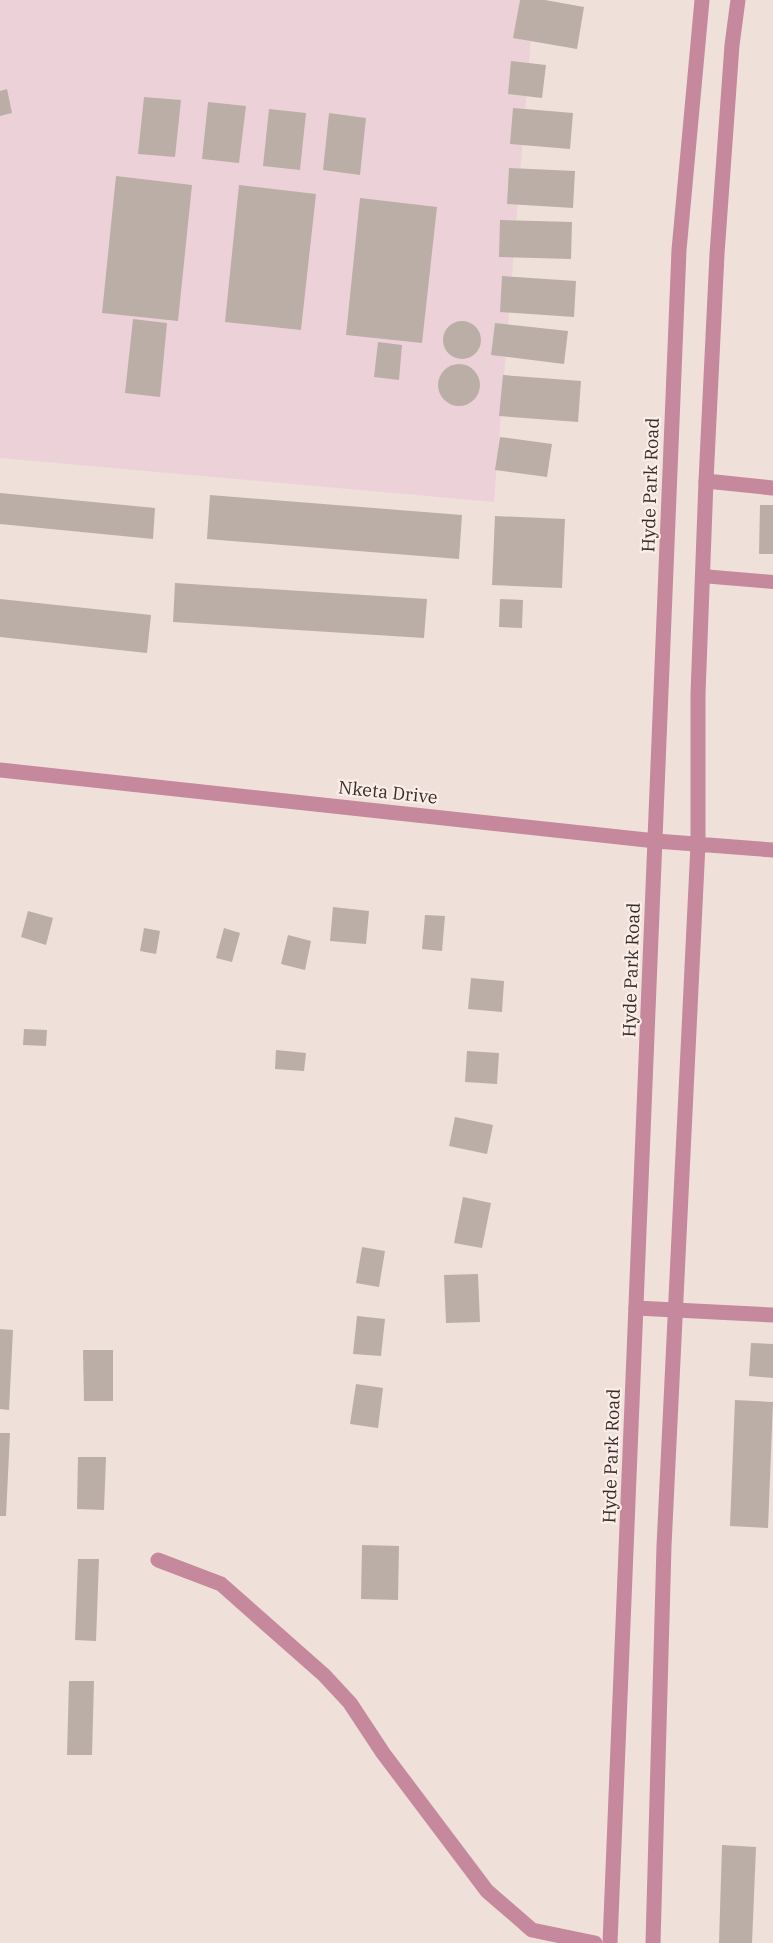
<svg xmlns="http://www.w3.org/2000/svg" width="773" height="1943" font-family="'IBM Plex Serif',serif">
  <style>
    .education { fill: #ecd2d8 }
    .building { fill: #bbaea7 }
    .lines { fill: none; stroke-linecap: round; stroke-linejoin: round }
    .service { stroke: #c5889d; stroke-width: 14 }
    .minor { stroke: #c5889d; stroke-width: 15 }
    .tertiary { stroke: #c5889d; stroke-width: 15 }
    .labels { text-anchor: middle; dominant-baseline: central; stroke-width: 4.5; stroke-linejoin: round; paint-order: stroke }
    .street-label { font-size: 18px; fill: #332e2b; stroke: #fcede7 }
  </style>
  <rect width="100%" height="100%" fill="#efe0da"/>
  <path class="education" d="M0 0H534L494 502 0 458Z"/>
  <path class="building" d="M520 0H545L584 7 577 49 513 38Z
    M511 61 546 65 542 98 508 94Z
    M7 89 12 113 0 116V91Z
    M144 97 181 100 175 157 138 154Z
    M208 102 246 106 239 163 202 159Z
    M513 108 573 113 570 149 510 144Z
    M269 109 306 113 300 170 263 166Z
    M329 113 366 118 360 175 323 170Z
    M509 168 575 171 573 208 507 204Z
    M116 176 192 185 178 321 102 313Z
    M239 185 316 194 301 330 225 322Z
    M360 198 437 207 422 343 346 335Z
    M500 220 572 222 571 259 499 257Z
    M502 276 576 281 574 317 500 312Z
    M133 319 167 323 160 397 125 393Z
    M443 340a19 19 0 1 1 38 0a19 19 0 1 1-38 0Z
    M495 323 568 331 564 364 491 355Z
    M378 342 402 345 399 380 374 377Z
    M438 385a21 21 0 1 1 42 0a21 21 0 1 1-42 0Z
    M503 375 581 381 578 422 499 416Z
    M500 437 552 444 547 477 495 470Z
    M0 493 155 508 153 539 0 524Z
    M210 495 462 515 459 559 207 539Z
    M760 505H773V554H759Z
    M495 516 565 519 562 588 492 585Z
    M175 583 427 599 424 638 173 622Z
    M0 599 151 615 147 653 0 637Z
    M500 599 523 600 522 628 499 627Z
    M333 907 369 911 366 944 330 941Z
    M28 911 53 918 46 945 21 937Z
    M425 915 445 916 442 951 422 949Z
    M144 928 160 931 156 954 140 951Z
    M224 928 240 933 232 962 216 958Z
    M288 935 311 941 305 970 281 964Z
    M471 978 504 981 502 1012 468 1009Z
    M24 1029 47 1030 46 1046 23 1045Z
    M276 1050 306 1053 304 1071 275 1069Z
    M467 1051 499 1053 497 1084 465 1082Z
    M455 1117 493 1125 487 1154 449 1146Z
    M463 1197 491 1203 482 1248 454 1243Z
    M362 1247 385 1251 379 1287 356 1283Z
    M478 1274 480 1322 446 1323 444 1275Z
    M357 1316 385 1319 381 1356 353 1354Z
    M0 1329 13 1330 9 1410 0 1409Z
    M751 1343 773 1344V1378L749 1376Z
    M83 1350H113V1401H84Z
    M356 1384 383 1388 378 1428 350 1424Z
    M735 1400 773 1402 768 1528 730 1526Z
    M0 1433H10L6 1516H0Z
    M78 1457H106L104 1510 77 1509Z
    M362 1545 399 1546 398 1600 361 1599Z
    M78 1559H99L96 1641 75 1640Z
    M69 1681H94L92 1755H67Z
    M722 1845 756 1847 752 1943H719Z"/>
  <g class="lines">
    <path class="service" d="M702 576 773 582"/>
    <path class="minor" d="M706 481 773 488
      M636 1308 773 1315
      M158 1560 221 1584 324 1675 350 1703 383 1753 487 1891 532 1930 595 1943"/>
    <path class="tertiary" d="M0 770 656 841 773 850
      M610 1943 679 250 702 0
      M653 1943 664 1546 698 844V694L706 481 717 254 732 45 738 0"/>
  </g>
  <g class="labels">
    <g class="street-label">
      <text transform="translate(650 485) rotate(-88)">Hyde Park Road</text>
      <text transform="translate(388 792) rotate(6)">Nketa Drive</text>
      <text transform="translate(631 970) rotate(-88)">Hyde Park Road</text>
      <text transform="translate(611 1456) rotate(-88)">Hyde Park Road</text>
    </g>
  </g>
</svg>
